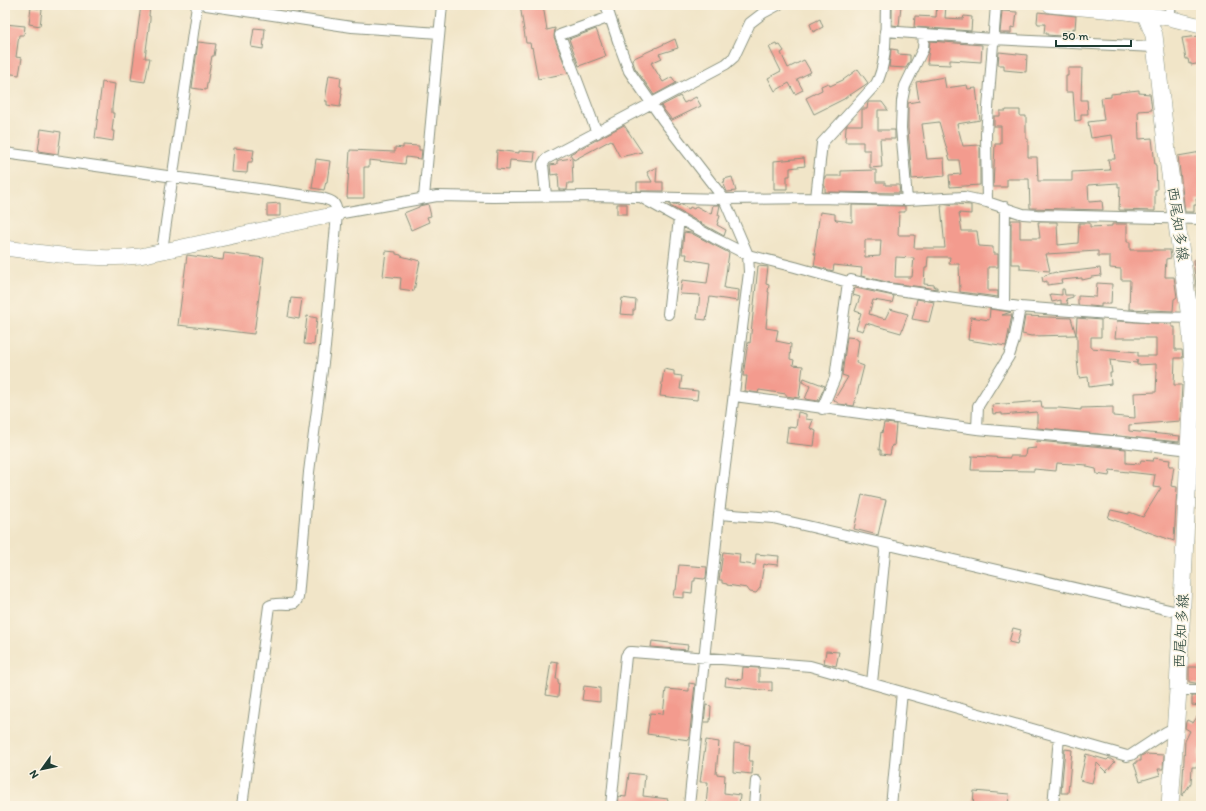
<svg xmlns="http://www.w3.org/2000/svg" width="1206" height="811" font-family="Itim,'Klee One',sans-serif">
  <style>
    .building { fill: #f39b8e; fill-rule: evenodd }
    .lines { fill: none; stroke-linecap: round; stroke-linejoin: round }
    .street-casing { stroke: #88917e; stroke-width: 12 }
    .secondary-casing { stroke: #88917e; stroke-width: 16 }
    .primary-casing { stroke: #88917e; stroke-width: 18 }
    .street { stroke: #fff; stroke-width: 10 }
    .secondary { stroke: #fff; stroke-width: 15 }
    .primary { stroke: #fff; stroke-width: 17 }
    .labels { text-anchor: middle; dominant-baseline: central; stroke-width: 3; stroke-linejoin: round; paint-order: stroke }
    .street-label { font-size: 15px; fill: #1f3d34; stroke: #fcf5e5 }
  </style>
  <rect width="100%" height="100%" fill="#fcf5e5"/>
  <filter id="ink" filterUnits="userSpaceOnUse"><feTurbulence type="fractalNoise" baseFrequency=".025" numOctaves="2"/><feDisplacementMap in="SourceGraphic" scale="8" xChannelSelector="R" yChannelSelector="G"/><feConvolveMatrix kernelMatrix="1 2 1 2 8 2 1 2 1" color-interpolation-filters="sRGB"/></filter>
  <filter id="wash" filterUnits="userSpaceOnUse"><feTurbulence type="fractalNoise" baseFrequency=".012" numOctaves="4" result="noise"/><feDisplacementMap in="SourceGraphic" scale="16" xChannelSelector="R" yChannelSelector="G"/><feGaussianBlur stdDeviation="0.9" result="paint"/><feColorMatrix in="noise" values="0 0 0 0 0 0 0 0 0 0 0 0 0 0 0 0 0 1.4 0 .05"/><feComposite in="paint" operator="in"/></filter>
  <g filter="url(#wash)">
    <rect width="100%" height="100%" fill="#f1e5c8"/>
    <g id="blocks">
      <path class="building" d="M141 5H150L149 16H150V20L145 58H150L145 82 131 80Z
        M520 5H543L547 30 555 28 554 37 568 73 538 79 532 47 531 48 530 43H526Z
        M892 5H901L899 26 892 25Z
        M937 5H946L945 18 963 19 964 16 972 17 971 31 914 27 915 16 936 17Z
        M31 7 42 9 40 26 29 24Z
        M1002 11 1017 12 1015 28 1011 27V33H1000Z
        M1038 12 1076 16 1075 29 1073 28V31H1062L1061 36 1047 35V33H1044L1045 24H1038L1037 22Z
        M820 19 823 27 813 32 810 24Z
        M5 24 25 26 24 35H19L16 57 22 58 19 75 5 73 9 43H5Z
        M254 28 265 29 263 49 251 47Z
        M596 29 606 56 579 66 569 39Z
        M1199 36 1200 45 1201 44V63L1191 65V63L1189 64 1188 59H1186L1182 38Z
        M675 39 678 48 659 54 662 58 651 63 663 82 672 77 676 83 654 95 635 68 632 59Z
        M930 41 982 45 981 62 950 60V65L927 64Z
        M198 42 216 44 214 56H212L206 90 192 88Z
        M776 44 777 46 780 45 784 51 781 53 788 68 804 60 811 72 797 79 803 90 795 94 789 83 775 91 768 78 781 71 769 47Z
        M891 49 898 50V54L910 55V61L906 68 889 67Z
        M999 52 1027 55 1026 72 1004 70V65H998Z
        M1068 68H1082L1081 100H1087L1088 114H1081V120L1075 121 1073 92H1066V76H1068Z
        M858 69 868 83 850 95V94L844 99 814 114 806 98 822 90 821 86 828 83 830 86 843 80Z
        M329 75 341 77 340 86 342 87 341 93H342L340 107 327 105V101H325Z
        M944 77 946 88 967 85 968 89 976 88 980 120 957 124 963 146 980 145V185L950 187 949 175 961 174 959 160H950L939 122 922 124 927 159 944 158 945 176 912 179 908 128V103L919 101 916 82Z
        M102 82 115 84 112 108V113H114L112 131H114L113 141 95 138Z
        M1139 90V93L1150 94 1152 110 1138 111 1139 139 1152 138 1155 165H1156L1157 190H1155V211L1119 210 1120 187H1118V183L1088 185 1089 202 1102 201 1103 210 1030 208 1029 179H1007V187H993L995 144H1001V126H994V116H1000V111H1006V110H1020V116H1026V139H1028V157H1037L1038 181H1072V172L1110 170 1108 159H1115L1112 135 1091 138 1088 122 1104 120 1101 98 1111 97V94L1120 93V92Z
        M680 96 684 103 696 97 701 106 672 120 661 106Z
        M868 102H882L888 110H878V130H895V139H880L882 167 870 168V150H863V142H845L846 127 847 125H862V109H867Z
        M624 125 642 152 620 157 611 140 574 160 570 154Z
        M41 129 61 132 58 154 38 151Z
        M403 145 419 146V150H422L421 159 406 157 405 164 369 160V167H364V198H347L350 150 395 152V147L403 148Z
        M234 148 254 150 252 162H248L247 173 232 172Z
        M497 150 519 153V151L535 152 534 162 510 160 509 170 496 169Z
        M1201 152V199H1196L1197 205H1194V212H1185L1178 156Z
        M572 158 573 183H568L567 190H559L558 174 551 175 550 165 557 164V161L559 160Z
        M804 158 805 166 790 168V176H787V189H774V161Z
        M316 159 330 161 327 182H326L324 190 312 188Z
        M657 167 656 182H663V191H637V182H652L647 172Z
        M876 170V182H885V185H899L900 193 825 192V186H824L825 176H841V171Z
        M732 177 736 191 727 192 723 182H725L724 179Z
        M280 203V216H267V204Z
        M428 204 431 216 427 217 429 222 411 230 404 213 419 207V206Z
        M617 204H627V214H617Z
        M670 204H676L679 206 680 204 682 205 689 209 690 207 694 209 696 206 711 214 713 205H720L718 215 720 216 717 225 726 230 724 236 670 206Z
        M955 204 971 205V214L959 213 962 231H977L979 246 993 247V254H998V267H988V291H998V297L960 292 959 264H949L950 257H928L927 268H925L924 284 935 285 934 287H937V289L891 283 861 276 862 268 834 265 833 271 814 266 816 254H814L820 212 835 214V219L836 220 852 222V205L905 206V212H899L898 235H915L914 248H945L941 206ZM865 240H881L880 256 865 257ZM896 257 914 258 912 277H895Z
        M1011 220H1020V238H1040L1038 222H1057L1058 245 1078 243 1079 223H1090V227L1112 226V224H1127V242H1130V250H1170L1171 258 1166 259 1165 277H1174L1177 297 1174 299 1173 311 1129 309 1130 280H1121V269L1110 268V256H1098V251L1046 254 1050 271 1020 269V264H1011Z
        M684 232 691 233 729 253 724 288 739 290 738 301 710 297 706 320 697 319 700 295 680 294 682 280 707 283 710 263 686 259 687 254H682Z
        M386 251 396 252V254L401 255V256L420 261 414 291 400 289 401 278 383 276Z
        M224 253 264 258 254 334 178 325 187 255 223 260Z
        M1201 258V312L1199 311 1193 260Z
        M758 266 768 267 766 284 769 285 768 292H769L766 328 778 330 776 341 791 344 790 359 794 360 793 365 803 366 799 398 786 396V394L759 390 758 393 745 391 747 376H743L748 342 750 343Z
        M1100 268 1101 276 1091 277V278L1082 280V278L1061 280 1062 283 1047 285V281L1043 282 1042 277 1045 276V275L1056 272 1057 273Z
        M1097 283 1112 284 1111 304H1101V307L1078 305V296L1096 297Z
        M855 288 894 296 892 303 873 300 869 314 885 319 890 309 908 314 901 333 866 323 863 331 856 329 861 313 855 311 860 297 853 295Z
        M1062 289H1064L1065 295H1073V297L1066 299 1068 304H1061V300L1052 302 1050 294 1062 295Z
        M291 298 302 299 299 319 288 317Z
        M622 298 636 300 635 310H633V315L620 314Z
        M917 299 934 302 929 322 912 319Z
        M990 309 1011 312 1002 315H1012L1006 346 968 340 971 317 989 320Z
        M307 316 317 318 314 345 304 344Z
        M1025 316 1071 318 1076 335 1031 336 1022 334Z
        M1077 318 1101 320V337H1091V348L1138 352V356H1156V338H1115L1117 321 1172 324V327H1175V350H1182L1183 358H1175L1174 385H1182L1180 421 1129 425V431L1180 436 1179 442 1037 428V412L1002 415V413L993 414 992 405 1041 401 1042 408H1059L1081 410V408L1113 407V416L1135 418 1134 393 1156 392 1157 371H1156V364L1137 365V359V363L1110 360 1112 373H1110L1111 384 1089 387 1088 377 1079 378 1077 359V335H1076Z
        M847 337 857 338V340H859L856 363 864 366 854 406 839 404 834 400 848 377 842 375Z
        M664 369 674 371V375L682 376 680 389 698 391 697 400 660 396Z
        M804 378 825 386 818 401 805 399 810 386 802 382Z
        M798 412 806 414V419L813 420 810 428 816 431 814 446 786 443 788 427 796 428Z
        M884 423 896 424 894 446 892 445 890 455 881 454V450H879L881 432 882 433Z
        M1037 441 1126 449V463L1140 464 1141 460 1153 461 1154 458 1170 460 1169 466H1174L1171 486 1177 487 1174 541 1108 518 1111 510 1129 514V512L1143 517 1161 488 1153 487 1155 475 1110 470 1109 476 1097 474 1096 469 1087 467V465L1057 463 1056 471 1034 469V471L971 470 972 456 1010 458V456H1025L1026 449 1036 448Z
        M862 495 886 500 878 535 854 529Z
        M723 552 740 554 739 563 755 565 756 554 779 556 778 565 768 564 767 565 764 564 760 588 756 593 750 592 747 588 727 585V584L722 583V580H719Z
        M679 565 707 567 706 578 704 579 695 578V581H693L692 593 684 592V598L673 597 674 590H676Z
        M1013 628 1021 630 1017 644 1009 642Z
        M652 641 688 645 687 650 651 647Z
        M826 651 839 652 836 666 824 663Z
        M551 661 558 662 556 679H558V683H559L558 697 546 695Z
        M743 667 759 668V682H772V691L725 686 726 678 742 680Z
        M1189 667H1201V684L1189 682Z
        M689 683 695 684 689 740 647 734 650 713 663 714 666 689 689 691Z
        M584 686 600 688V702L582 700Z
        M1192 696H1201V706L1192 705Z
        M706 705 711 706 710 722H704Z
        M1201 711V750L1199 749 1198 764 1197 767H1192L1191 783 1182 796 1185 741 1190 731 1185 728 1186 722 1187 720 1193 723Z
        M706 740 719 742 716 774 725 775 724 793 740 795 739 806H706L708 782H700Z
        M734 743 750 745 749 761H753L752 774 733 772Z
        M1065 749 1072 750 1068 793H1061Z
        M1086 754 1107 760 1109 758 1115 762 1106 772 1097 763 1092 783 1080 780Z
        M1145 754 1164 755 1163 769H1158L1160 775 1140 781 1134 764 1136 763V761H1141V756Z
        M629 773 645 775 643 796 668 799 667 806H618L619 796 626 797Z
        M974 791 1009 794 1008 806H973Z"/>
    </g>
  </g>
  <g filter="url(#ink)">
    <use href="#blocks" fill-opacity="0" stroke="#88917e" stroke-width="1"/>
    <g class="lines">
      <defs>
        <path id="street" d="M206 5 352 27 439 33
          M606 5 619 44 629 71 663 120 724 199 748 255 749 272 719 514 689 806
          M1169 18 1171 5
          M885 31 993 39 1154 47
          M597 133 560 35 610 17
          M5 153 322 198C333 201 336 202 337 214L325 347 309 472 298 598 295 603C286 606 277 601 269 606L242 806
          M546 196 543 164 546 159 726 64 734 57 750 23 763 13 778 5
          M424 197 442 5
          M642 198 714 238 748 255 795 267 848 282 851 280 890 289 1020 307 1146 317 1201 318
          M816 198 822 143 876 84C888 63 885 29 886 5
          M907 200 901 128 902 101 905 86 923 49 924 34
          M987 202 986 134 996 5
          M337 214 437 196 493 197 592 196 724 199 816 198 907 200 964 197 987 202 1023 214 1037 215 1201 219
          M162 251 197 5
          M1004 305 1005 207
          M668 314 679 219
          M735 396 977 429 1122 442 1190 450
          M822 409 835 378 848 282
          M977 429 978 406 1009 356 1014 341 1020 307
          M719 514 773 518 1182 613
          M872 683 885 552 884 545
          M1178 690H1201
          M611 806 626 656 629 652H632L810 666 1127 756 1131 755 1166 732 1176 727
          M754 806 756 781
          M891 806 902 692
          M1053 806 1059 737"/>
        <path id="secondary" d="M1050 5 1126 12 1169 18 1201 26
          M5 248C50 254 94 261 140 256L337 214"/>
        <path id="primary" d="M1142 5 1154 35 1167 152 1190 318 1193 364 1178 690 1170 806"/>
      </defs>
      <use href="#street" class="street-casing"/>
      <use href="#secondary" class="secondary-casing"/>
      <use href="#primary" class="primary-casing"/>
      <use href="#street" class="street"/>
      <use href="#secondary" class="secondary"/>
      <use href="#primary" class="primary"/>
    </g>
  </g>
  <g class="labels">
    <g class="street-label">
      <text transform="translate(1178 224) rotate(82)">西尾知多線</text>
      <text transform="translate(1181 631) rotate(-87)">西尾知多線</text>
    </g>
  </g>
  <rect width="1206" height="811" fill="none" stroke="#fcf5e5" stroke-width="20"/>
  <g transform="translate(42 769) rotate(237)" stroke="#fcf5e5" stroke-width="3" paint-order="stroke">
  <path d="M0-3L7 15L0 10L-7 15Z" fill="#1f3d34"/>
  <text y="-6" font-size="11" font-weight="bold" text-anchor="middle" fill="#1f3d34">N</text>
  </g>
  <path d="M1056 40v6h75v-6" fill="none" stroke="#1f3d34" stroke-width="2"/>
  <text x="1062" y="40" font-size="12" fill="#1f3d34" stroke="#fcf5e5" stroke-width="3" paint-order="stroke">50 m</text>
</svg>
